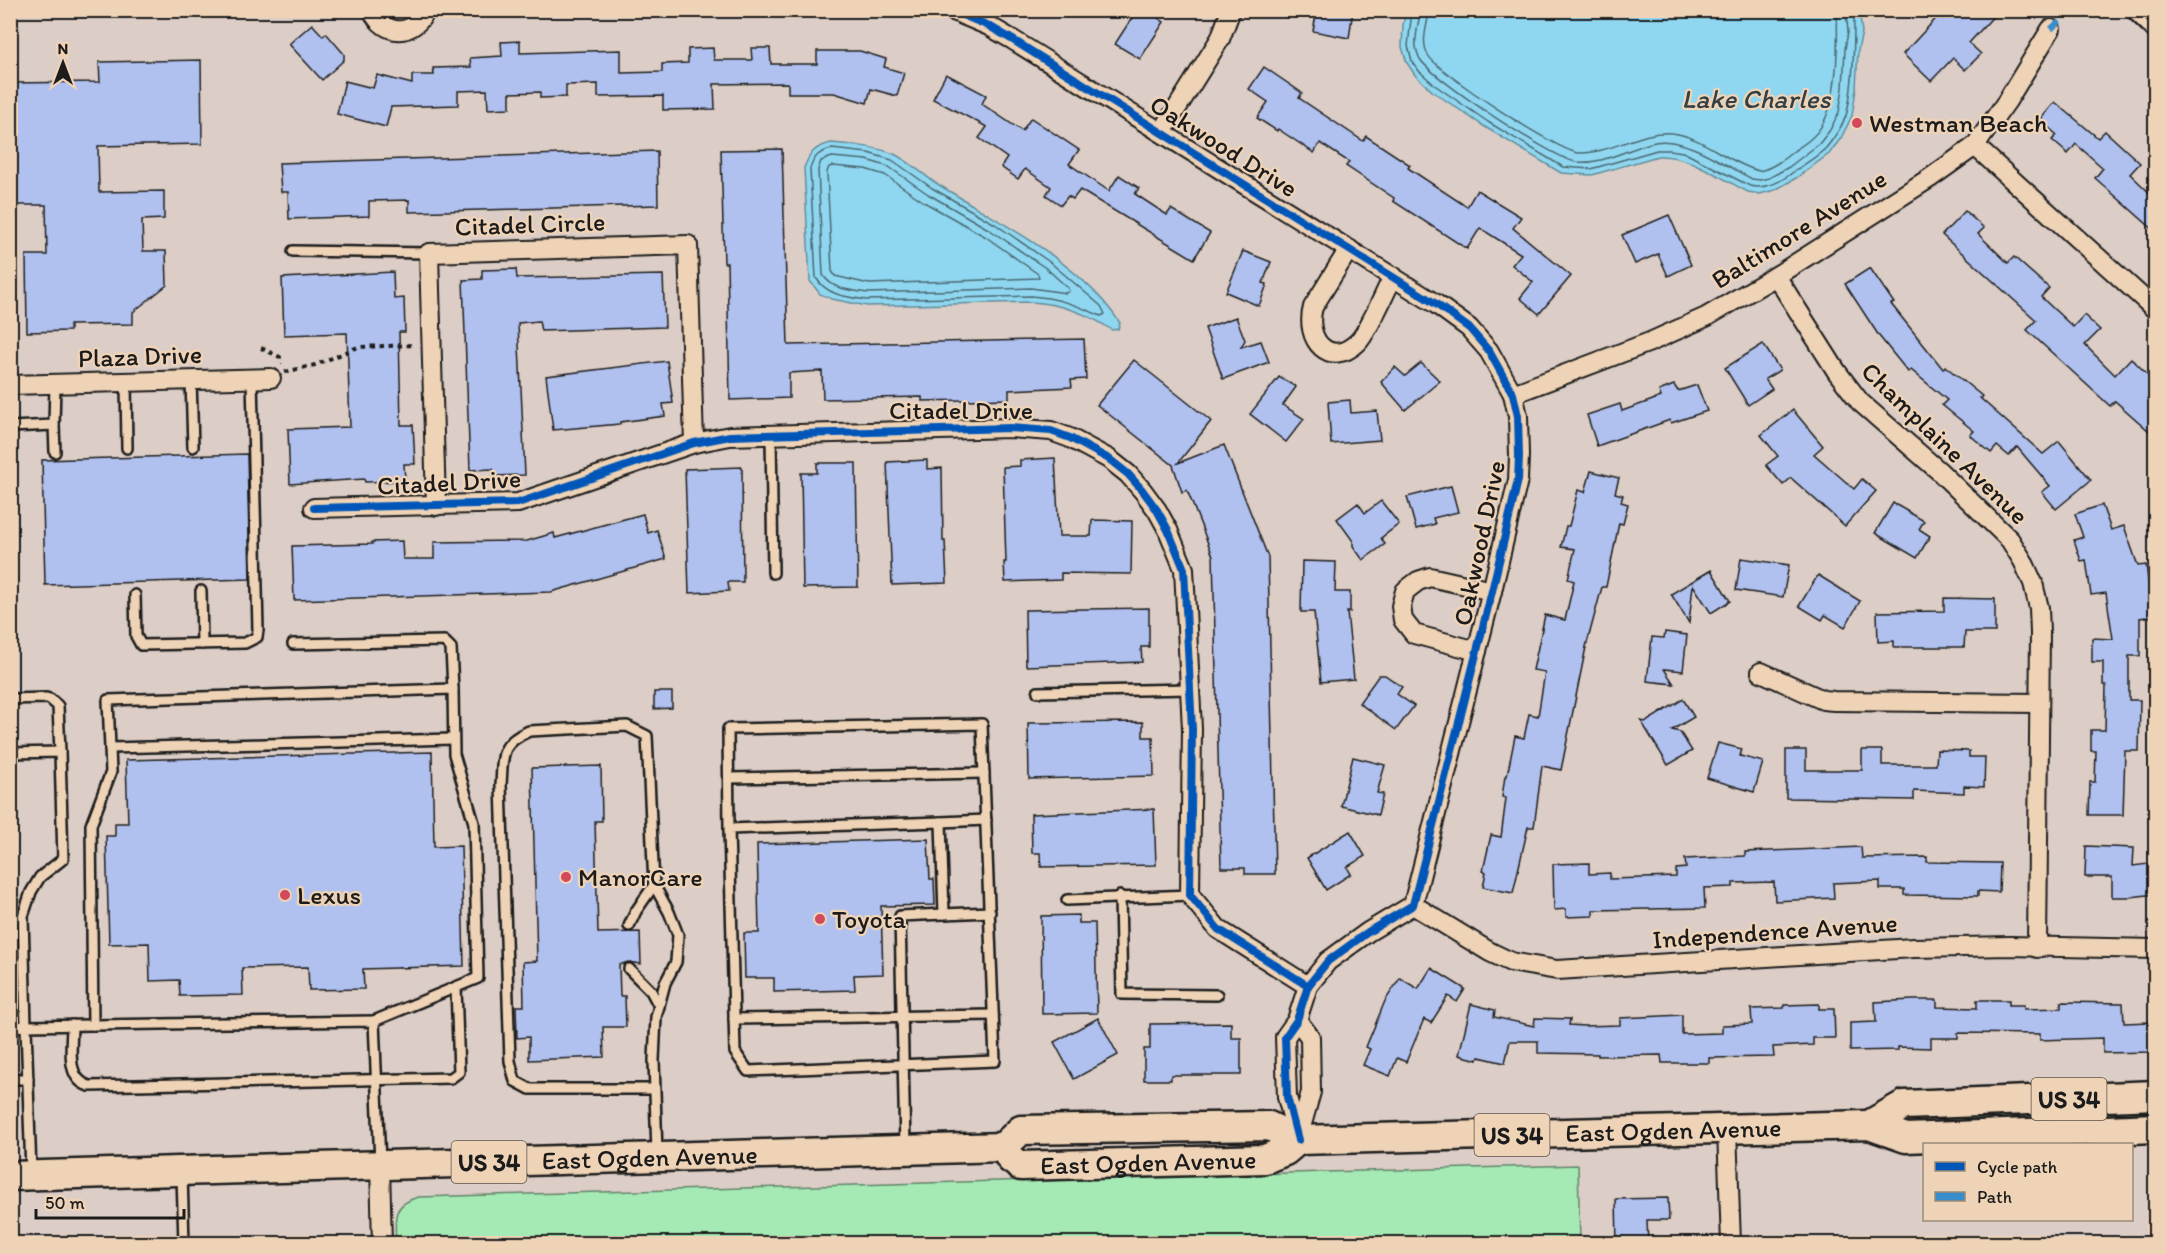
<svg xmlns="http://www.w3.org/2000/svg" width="2166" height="1254" font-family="Itim,sans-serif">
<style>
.green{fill:#a5eab5;stroke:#608368;stroke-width:1.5}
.water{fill:#8fd7f0;stroke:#618c9b;stroke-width:1.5}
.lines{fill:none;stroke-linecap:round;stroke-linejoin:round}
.shore{stroke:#4a6771;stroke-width:1.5}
.building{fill:#b0c1f0;stroke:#1c1c1c;stroke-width:1.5}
.service-casing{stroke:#1c1c1c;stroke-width:14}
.minor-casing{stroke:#1c1c1c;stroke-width:22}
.primary-casing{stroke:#1c1c1c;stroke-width:33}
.path{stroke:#1c1c1c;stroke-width:4;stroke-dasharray:4.5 4.5;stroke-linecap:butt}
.service{stroke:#efd3b6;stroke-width:9}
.minor{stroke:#efd3b6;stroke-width:18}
.primary{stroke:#efd3b6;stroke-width:28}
.quiet{stroke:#388dca;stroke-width:6;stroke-dasharray:12 6;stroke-linecap:butt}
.cycleway-casing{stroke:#efd3b6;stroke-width:11}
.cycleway{stroke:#0057b8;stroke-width:8}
.poi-dot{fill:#d1495b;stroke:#efd3b6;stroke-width:2}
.labels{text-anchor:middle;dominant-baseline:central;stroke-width:4.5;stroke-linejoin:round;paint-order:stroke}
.shield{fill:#efd3b6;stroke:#5b534a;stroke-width:1.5}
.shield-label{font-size:24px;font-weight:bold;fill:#1c1c1c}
.poi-label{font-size:26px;fill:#1c1c1c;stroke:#efd3b6;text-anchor:start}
.street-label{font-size:26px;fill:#1c1c1c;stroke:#efd3b6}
.water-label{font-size:27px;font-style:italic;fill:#334146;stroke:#efd3b6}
</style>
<rect width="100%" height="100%" fill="#dccec7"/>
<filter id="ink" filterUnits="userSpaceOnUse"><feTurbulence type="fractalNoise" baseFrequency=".0167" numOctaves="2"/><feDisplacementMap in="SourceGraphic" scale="12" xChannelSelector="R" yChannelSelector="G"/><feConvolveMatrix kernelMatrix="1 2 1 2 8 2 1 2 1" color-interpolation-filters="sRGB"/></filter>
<g filter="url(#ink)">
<g class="green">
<polygon points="2155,1106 2155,1117 1898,1128 1984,1113"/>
<path d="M 1578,1165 L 1580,1243 L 396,1243 C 395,1219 391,1204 419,1197 Z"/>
</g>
<g class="water">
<path d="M 1407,10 L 1859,11 L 1862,32 L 1858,50 L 1856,89 L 1852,116 L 1841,138 L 1829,154 L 1796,178 L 1775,190 L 1760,194 L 1748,192 C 1720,178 1690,155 1658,156 L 1592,175 L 1561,173 L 1485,127 L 1432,91 L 1415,75 L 1407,63 L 1402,47 L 1403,24 Z"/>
<path d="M 831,143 C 852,145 874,146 894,154 C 909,161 922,174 936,183 C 998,222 1079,260 1120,323 L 1118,329 L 1112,330 C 1087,313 1061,304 1031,302 L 867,306 L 832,299 L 820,294 L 810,281 L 804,168 C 810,152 815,147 831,143 Z"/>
</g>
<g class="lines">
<g class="shore">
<path d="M 1412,10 L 1408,46 L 1412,61 L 1419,71 L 1436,86 L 1488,122 L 1563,167 L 1591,169 L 1657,150 L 1669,150 L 1683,152 L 1750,186 C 1767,190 1782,181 1796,170 C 1806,163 1817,157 1826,148 C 1834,138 1844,125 1847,112 C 1854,83 1854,40 1854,10"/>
<path d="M 1420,10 C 1419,28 1411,43 1420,59 C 1432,79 1554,159 1576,162 C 1603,165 1629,148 1655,142 C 1685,136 1726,166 1752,179 L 1760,180 L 1769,178 L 1789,167 L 1819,144 L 1830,130 L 1839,112 L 1843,88 L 1845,49 L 1848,32 L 1846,10"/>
<path d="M 1429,10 C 1428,26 1420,40 1428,55 C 1438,73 1559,152 1579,153 C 1611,154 1640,130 1672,133 C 1704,137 1728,163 1759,171 C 1773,168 1784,159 1795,150 C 1806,143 1816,136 1822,125 C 1838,100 1838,40 1837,10"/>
<path d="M 832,149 L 868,153 L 892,160 L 932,188 L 995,224 L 1051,263 L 1101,306 L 1105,314 L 1101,316 C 1076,305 1059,298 1031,296 L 867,300 C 847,297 828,296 816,278 L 810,169 C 814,156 819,152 832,149 Z"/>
<path d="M 832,157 L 867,160 L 889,167 L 928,194 L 990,230 L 1047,269 L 1068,288 L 1069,291 L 1066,293 L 1031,288 L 868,293 C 851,290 832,290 823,275 L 818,170 L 821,161 Z"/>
<polygon points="833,166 865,169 885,175 924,202 986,237 1038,274 1039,278 869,284 835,276 832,271 827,172 829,167"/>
</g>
</g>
<g class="building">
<polygon points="1137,10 1146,10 1164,22 1140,59 1115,44"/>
<polygon points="1317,10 1353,10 1349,38 1313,31"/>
<polygon points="1944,10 1999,10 1969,43 1981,54 1965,70 1953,58 1931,81 1903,54"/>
<polygon points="312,24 323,36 326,33 344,54 344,60 322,80 289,44"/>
<polygon points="520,41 520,53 621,50 621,73 662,72 662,64 688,63 688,49 713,48 714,60 752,60 751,48 770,48 771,64 817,64 817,51 860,51 886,59 884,67 904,73 897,96 871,89 867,103 834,93 788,93 788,83 714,84 715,109 663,110 663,96 598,97 598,84 566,85 566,97 540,98 540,92 510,93 510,108 488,109 487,90 458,91 458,105 391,107 386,127 337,114 345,81 373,88 377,75 412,84 412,75 434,75 433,68 471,67 470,58 502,56 501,42"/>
<polygon points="201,60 202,144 98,146 99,192 164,191 164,219 142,220 143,251 166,251 167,285 133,312 133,324 70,325 70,331 27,332 26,255 47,255 46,205 10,205 10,83 100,82 99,62"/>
<polygon points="1264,67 1302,93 1299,98 1363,141 1366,136 1410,165 1408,168 1467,207 1477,190 1521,217 1513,228 1571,276 1539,314 1520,298 1533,282 1512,265 1521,254 1480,228 1467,249 1393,201 1394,198 1346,166 1349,162 1320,143 1314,153 1278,129 1277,131 1257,118 1268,102 1249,89"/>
<polygon points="946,74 986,95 982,104 1022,131 1031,118 1079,150 1069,164 1109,191 1119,175 1139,188 1135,194 1167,215 1171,209 1210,233 1194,259 1080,190 1073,199 1068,196 1061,205 1046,195 1051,187 1025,169 1018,179 1001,167 1007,158 979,138 987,127 933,99"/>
<polygon points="2055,102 2098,138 2105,131 2140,163 2130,174 2156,199 2156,232 2095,178 2103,168 2076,144 2068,154 2052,140 2057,135 2040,120"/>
<polygon points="782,149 788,345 1084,339 1086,379 1071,380 1072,387 1009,390 1009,399 922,401 922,397 823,399 822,371 789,373 789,398 730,400 727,263 724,263 721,150"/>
<polygon points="657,151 658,205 409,212 409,200 369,201 369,216 289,219 288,192 281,192 279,163"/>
<polygon points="1965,211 1984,228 1978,234 2008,263 2014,257 2049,288 2041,297 2073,327 2084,315 2100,330 2085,345 2115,375 2131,358 2156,383 2156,437 2115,401 2110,406 2027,330 2036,320 1942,235"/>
<polygon points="1669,215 1691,265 1668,276 1658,254 1635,264 1622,235"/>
<polygon points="1243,251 1271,262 1263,283 1267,284 1259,306 1226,292"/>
<polygon points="1870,268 1894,303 1891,304 1943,369 1945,366 1982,396 1980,398 2043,454 2059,441 2091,480 2056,509 2042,492 2050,486 2017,447 2009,456 1997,446 1991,453 1970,435 1974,431 1942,405 1947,400 1911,370 1908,372 1879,336 1845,284"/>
<polygon points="516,269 517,278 663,275 665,327 541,331 539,321 518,323 525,475 493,476 493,469 470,470 463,280 482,279 482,270"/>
<polygon points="393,272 394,299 404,298 405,332 399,332 401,425 413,425 415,464 404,464 405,481 365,482 364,479 290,484 288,429 350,427 347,333 284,335 282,278"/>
<polygon points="1236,317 1245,340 1241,347 1261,341 1269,362 1223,379 1205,328"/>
<polygon points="1763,344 1780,370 1765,379 1772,389 1748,405 1725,368"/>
<polygon points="1134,360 1211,421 1178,463 1224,445 1268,557 1275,874 1245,874 1245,868 1221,868 1213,556 1187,490 1182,492 1173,465 1097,405"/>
<polygon points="667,361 673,403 663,404 665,416 620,422 620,424 553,430 546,376"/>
<polygon points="1421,363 1440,381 1405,410 1381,382 1395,367 1405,376"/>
<polygon points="1279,377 1296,387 1283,405 1304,419 1286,442 1250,414"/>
<polygon points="1674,385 1678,391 1697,385 1707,411 1671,423 1670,420 1597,446 1587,415 1620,404 1622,411 1661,397 1659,391"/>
<polygon points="1350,400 1351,413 1377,411 1380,440 1331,444 1328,402"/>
<polygon points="1793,410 1823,446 1814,454 1854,489 1862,479 1876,491 1845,526 1791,478 1783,485 1766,465 1778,456 1761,435"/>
<polygon points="247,454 250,579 45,585 42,460"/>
<polygon points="1055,458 1059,536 1091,536 1092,520 1132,521 1131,574 1061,573 1061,580 1005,582 1004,562 1006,562 1003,467 1020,466 1020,460"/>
<polygon points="927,460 927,469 942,468 943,541 945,541 947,583 892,585 887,462"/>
<polygon points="817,463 856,463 858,587 803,588 801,473 817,473"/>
<polygon points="742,467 743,582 728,582 729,591 689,593 685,469"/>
<polygon points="1591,471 1619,478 1615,493 1623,495 1621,502 1628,504 1623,524 1619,523 1606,587 1602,587 1586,647 1561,770 1542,766 1534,827 1528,827 1513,893 1483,887 1486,872 1483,871 1491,835 1501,837 1506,798 1502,797 1505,776 1507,776 1515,736 1524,738 1529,714 1538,716 1545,672 1533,670 1545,615 1565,620 1574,581 1568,579 1575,549 1561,547 1566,526 1569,526 1578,490 1585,492"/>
<polygon points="1451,486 1458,512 1433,518 1435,524 1416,529 1407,497"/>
<polygon points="1381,501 1399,524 1381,538 1385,544 1363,560 1353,546 1353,541 1337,519 1358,503 1365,513"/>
<polygon points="1893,503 1924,521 1919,529 1930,536 1917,558 1875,533"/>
<polygon points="2102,505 2111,530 2124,526 2138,566 2146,565 2153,616 2140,618 2140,656 2129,656 2129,700 2140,700 2139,751 2125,751 2123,815 2089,815 2090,782 2095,782 2096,751 2091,751 2091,730 2105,730 2106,685 2103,685 2103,662 2092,662 2092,638 2113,639 2106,593 2091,595 2086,560 2081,561 2074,540 2083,537 2075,514"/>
<polygon points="643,514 648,533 657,530 666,559 551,592 294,600 292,546 372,544 372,542 402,541 403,559 434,559 434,542 527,541 554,533 555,538"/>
<polygon points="1741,558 1789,565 1783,597 1736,590"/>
<polygon points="1302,561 1336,562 1335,592 1350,592 1350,612 1347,612 1354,679 1321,682 1314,612 1301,612"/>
<polygon points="1711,570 1730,601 1711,613 1693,585 1689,623 1671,594"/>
<polygon points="1818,575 1860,601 1845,627 1825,615 1822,620 1799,606"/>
<polygon points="1944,598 1995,599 1995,632 1965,632 1964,647 1894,647 1894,641 1878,642 1877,612 1944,611"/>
<polygon points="1149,608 1149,647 1141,647 1142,662 1026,666 1025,610"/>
<polygon points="1665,632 1687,635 1683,671 1664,669 1674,684 1647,681 1652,637 1664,638"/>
<polygon points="1379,675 1385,675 1402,687 1397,694 1414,706 1396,730 1359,703"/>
<polygon points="654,692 672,692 672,708 654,709"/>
<polygon points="1683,699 1694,717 1672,730 1680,732 1692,751 1668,765 1641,721 1646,722"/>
<polygon points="1143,722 1143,737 1153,737 1154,776 1029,779 1028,723"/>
<polygon points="1718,743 1742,749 1740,756 1763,762 1754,792 1707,778"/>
<polygon points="1786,750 1806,750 1806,770 1862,770 1862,750 1882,750 1882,765 1936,765 1937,750 1969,751 1969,757 1985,757 1984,787 1964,786 1964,793 1914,791 1914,800 1786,798"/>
<polygon points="432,752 434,847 461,846 464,966 363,969 364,989 309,990 308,967 242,968 243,995 180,996 179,980 150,981 149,943 109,944 106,836 115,836 115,823 128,823 126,760"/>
<polygon points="1353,757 1385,765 1377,793 1383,794 1378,815 1341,806"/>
<polygon points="601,766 602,821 595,821 598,933 640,932 641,964 628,962 619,965 620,996 625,996 626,1027 603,1027 604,1057 529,1060 529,1037 517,1038 516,1006 524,1006 523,962 537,961 532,768"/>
<polygon points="1154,809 1156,865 1041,867 1040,853 1032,853 1031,814"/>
<polygon points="1350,831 1365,856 1347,867 1351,874 1326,890 1307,858"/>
<polygon points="928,839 930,879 934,879 935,905 881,906 883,974 854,975 855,990 774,992 774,978 745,978 744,933 759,933 757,844"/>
<polygon points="2086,846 2134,848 2133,866 2156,863 2156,894 2130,897 2112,897 2112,877 2085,877"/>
<polygon points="1861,847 1862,858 1927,857 1927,862 2000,863 1999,892 1978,891 1978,896 1904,895 1904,889 1880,889 1880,881 1833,883 1834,898 1775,901 1774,882 1733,883 1733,887 1704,888 1705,908 1593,910 1593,916 1566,917 1566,909 1554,910 1553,864 1589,863 1589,874 1610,873 1610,879 1676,877 1676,869 1686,868 1685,859 1745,856 1745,852"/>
<polygon points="1079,915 1079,923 1095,923 1097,1013 1042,1014 1041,916"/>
<polygon points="1431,968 1465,989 1457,1002 1448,996 1431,1023 1424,1019 1406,1062 1397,1058 1390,1076 1363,1065 1370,1049 1366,1047 1385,1001 1400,978 1418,989"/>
<polygon points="1913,1000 1937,1000 1937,1007 1977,1008 1977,1000 2009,1000 2009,1005 2024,1005 2024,1009 2061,1008 2061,1002 2123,1003 2124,1023 2151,1022 2152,1052 2103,1053 2103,1038 2040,1040 2040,1034 1958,1033 1958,1038 1931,1038 1931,1048 1898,1047 1898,1050 1850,1051 1850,1023 1876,1022 1875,1002"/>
<polygon points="1471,1004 1495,1010 1494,1017 1534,1026 1535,1018 1570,1019 1569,1025 1584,1026 1620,1025 1620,1018 1682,1015 1682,1034 1722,1033 1722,1025 1752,1024 1751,1009 1784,1008 1784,1005 1819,1004 1819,1009 1834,1009 1835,1038 1813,1038 1813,1045 1773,1047 1774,1057 1709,1058 1709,1063 1662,1063 1661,1055 1598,1056 1598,1054 1538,1053 1538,1041 1510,1041 1505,1063 1479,1057 1478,1060 1459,1055"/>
<polygon points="1098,1018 1118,1055 1074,1079 1054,1042"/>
<polygon points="1231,1023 1231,1038 1241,1038 1241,1075 1171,1075 1171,1080 1144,1080 1144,1049 1150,1049 1150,1024"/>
<polygon points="1668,1198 1669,1220 1647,1220 1648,1244 1617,1244 1616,1199"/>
</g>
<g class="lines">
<g class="service-casing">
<g id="service">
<polyline points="2129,10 2156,36"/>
<polyline points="293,251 429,253"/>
<polyline points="191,380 193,447"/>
<polyline points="126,382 127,448"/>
<polyline points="54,425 55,452"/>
<polyline points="10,427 54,425 55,384"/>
<polyline points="771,435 773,573"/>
<polyline points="201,591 202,644"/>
<polyline points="135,595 136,636 141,645 245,643 257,637 258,630 252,379"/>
<polyline points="293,644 444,641 451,648 453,689"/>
<polyline points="1038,692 1190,689"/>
<polyline points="10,699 46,698 50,699 58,706 60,752"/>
<polyline points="110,748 453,739"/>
<polyline points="10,753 60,752 63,859 40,877 31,892 23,916 26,1026 10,1027"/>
<polyline points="729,778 984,773"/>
<polyline points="941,822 986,820"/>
<polyline points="729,829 735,1052 748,1071 995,1061 982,724 728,729 729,829 941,822 944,914 900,916 905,1147"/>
<polyline points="1120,896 1122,994 1217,995"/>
<polyline points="1067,900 1190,895"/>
<polyline points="944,914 990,912"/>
<polyline points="629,926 636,911 654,885"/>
<polyline points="629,969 651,991 659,1006"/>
<polyline points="734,1019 993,1015"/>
<path d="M 72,1025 C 72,1046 65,1079 89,1086 L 451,1078 L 459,1072 L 456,987"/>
<polyline points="93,1025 91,825 111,772 108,700 453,689 454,754 474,823 478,978 374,1021"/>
<polyline points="10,1079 28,1079"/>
<path d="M 654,1089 L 530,1089 L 515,1081 L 510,1061 L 501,785 C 503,756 499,744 529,731 L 627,726 L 647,736 L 654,885 L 669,912 L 678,935 L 676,962 L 665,983 L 656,1017 L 654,1060 L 657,1154"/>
<polyline points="31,1173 26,1026 374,1021 380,1163"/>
<polyline points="182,1174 184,1244"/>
</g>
</g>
<g class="minor-casing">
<g id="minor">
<path d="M 372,10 C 385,37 413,37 426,10"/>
<polyline points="951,10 989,26 1013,40 1436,304 1469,328 1489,351 1513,394 1518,416 1519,456 1518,480 1492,591 1413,905 1368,932 1328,961 1308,986 1297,1020 1285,1037 1287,1097 1298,1140"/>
<polyline points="1162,132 1220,39 1231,10"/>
<polyline points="1975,146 2156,310"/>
<path d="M 1349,249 L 1313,307 C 1304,340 1330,369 1358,342 C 1368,332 1386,291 1393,276"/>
<polyline points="1776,276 1837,372 1860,402 1939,471 2010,540 2023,561 2033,583 2039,608 2040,633 2037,948"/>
<polyline points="10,385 271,378"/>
<polyline points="1513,394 1650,342 1706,317 1776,276 1930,178 1975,146 2007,101 2051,29"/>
<polyline points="436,506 429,253 688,245 694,443"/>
<polyline points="314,508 518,503 694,443 730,436 1010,428 1051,431 1070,438 1109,459 1128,474 1143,491 1157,510 1168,530 1184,569 1192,729 1190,895 1218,929 1308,986"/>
<polyline points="1477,651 1414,634 1403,620 1401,606 1405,591 1418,581 1430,577 1492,591"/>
<polyline points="1761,672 1823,700 1834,701 2039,703"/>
<polyline points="1413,905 1490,952 1511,962 1557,970 1914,948 2010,946 2156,949"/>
<polyline points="1297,1020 1310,1037 1311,1092 1298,1138"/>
<polyline points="1727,1129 1731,1244"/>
<polyline points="380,1166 382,1244"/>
</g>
</g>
<g class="primary-casing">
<g id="primary">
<polyline points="1869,1125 1904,1105 2156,1095"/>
<path id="s1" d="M 1003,1147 L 1011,1159 L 1021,1166 L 1265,1159 L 1285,1151 L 1298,1140"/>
<path id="s2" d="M 10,1176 L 1003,1147 L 1021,1130 L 1269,1126 L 1298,1140 L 1869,1125 L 1906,1138 L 2156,1128"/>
</g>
</g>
<g class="path">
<polyline points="261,348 280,357 280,364"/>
<polyline points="285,372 315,365 358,347 415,345"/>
</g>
<use href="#service" class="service"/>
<use href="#minor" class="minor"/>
<use href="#primary" class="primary"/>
<g class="quiet">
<polyline points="2051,29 2072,10"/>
<polyline points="1318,1238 1348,1244"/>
</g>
<g class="cycleway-casing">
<g id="cycleway">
<polyline points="951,10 989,26 1013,40 1436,304 1469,328 1489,351 1513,394 1518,416 1519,456 1518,480 1492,591 1413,905 1368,932 1328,961 1308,986 1297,1020 1285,1037 1287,1097 1298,1140"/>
<polyline points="314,508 518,503 694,443 730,436 1010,428 1051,431 1070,438 1109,459 1128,474 1143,491 1157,510 1168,530 1184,569 1192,729 1190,895 1218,929 1308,986"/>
</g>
</g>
<use href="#cycleway" class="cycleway"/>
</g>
</g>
<g class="poi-dot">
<circle cx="1857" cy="123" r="6"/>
<circle cx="566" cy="877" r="6"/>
<circle cx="285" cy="895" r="6"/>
<circle cx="820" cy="919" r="6"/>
</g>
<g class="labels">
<g class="shield">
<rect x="2031.5" y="1078" width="75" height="42" rx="4.5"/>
<rect x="1474.5" y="1114" width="75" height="42" rx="4.5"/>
<rect x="451.5" y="1141" width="75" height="42" rx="4.5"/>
</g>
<g class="shield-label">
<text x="2069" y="1099">US 34</text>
<text x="1512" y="1135">US 34</text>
<text x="489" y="1162">US 34</text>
</g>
<g class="poi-label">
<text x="1869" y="123">Westman Beach</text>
<text x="578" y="877">ManorCare</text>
<text x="297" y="895">Lexus</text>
<text x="832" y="919">Toyota</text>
</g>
<g class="street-label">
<text transform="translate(1224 146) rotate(32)">Oakwood Drive</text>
<text transform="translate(530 224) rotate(-2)">Citadel Circle</text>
<text transform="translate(1799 229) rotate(-32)">Baltimore Avenue</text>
<text transform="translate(140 356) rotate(-2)">Plaza Drive</text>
<text x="961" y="410">Citadel Drive</text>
<text transform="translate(1945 443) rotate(44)">Champlaine Avenue</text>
<text transform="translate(449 482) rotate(-3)">Citadel Drive</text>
<text transform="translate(1479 543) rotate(-78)">Oakwood Drive</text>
<text transform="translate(1775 931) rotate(-4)">Independence Avenue</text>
<text stroke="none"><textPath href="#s2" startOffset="1674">East Ogden Avenue</textPath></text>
<text stroke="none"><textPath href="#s2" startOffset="640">East Ogden Avenue</textPath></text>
<text stroke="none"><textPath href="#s1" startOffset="154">East Ogden Avenue</textPath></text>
</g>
<g class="water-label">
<text x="1756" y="98">Lake Charles</text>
</g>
</g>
<rect width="2166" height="1254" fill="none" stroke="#efd3b6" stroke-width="36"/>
<rect x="18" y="18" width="2130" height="1218" fill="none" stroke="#1c1c1c" stroke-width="2" filter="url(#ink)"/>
<rect x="1923" y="1143" width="210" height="78" fill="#efd3b6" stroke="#9b8a78" stroke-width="1.5"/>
<rect x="1935" y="1162" width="30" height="9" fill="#0057b8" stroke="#9b8a78" stroke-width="1.5"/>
<text x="1977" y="1173" font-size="18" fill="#1c1c1c">Cycle path</text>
<rect x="1935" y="1192" width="30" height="9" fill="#388dca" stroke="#9b8a78" stroke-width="1.5"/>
<text x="1977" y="1203" font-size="18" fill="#1c1c1c">Path</text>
<g transform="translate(63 63)" stroke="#efd3b6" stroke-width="4.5" paint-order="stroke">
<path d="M0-4.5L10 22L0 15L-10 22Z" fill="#1c1c1c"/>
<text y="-9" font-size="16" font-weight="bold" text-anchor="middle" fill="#1c1c1c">N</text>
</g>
<path d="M36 1209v9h148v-9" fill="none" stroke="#1c1c1c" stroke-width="3"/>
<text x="45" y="1209" font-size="18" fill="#1c1c1c" stroke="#efd3b6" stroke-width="4.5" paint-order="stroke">50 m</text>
</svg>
